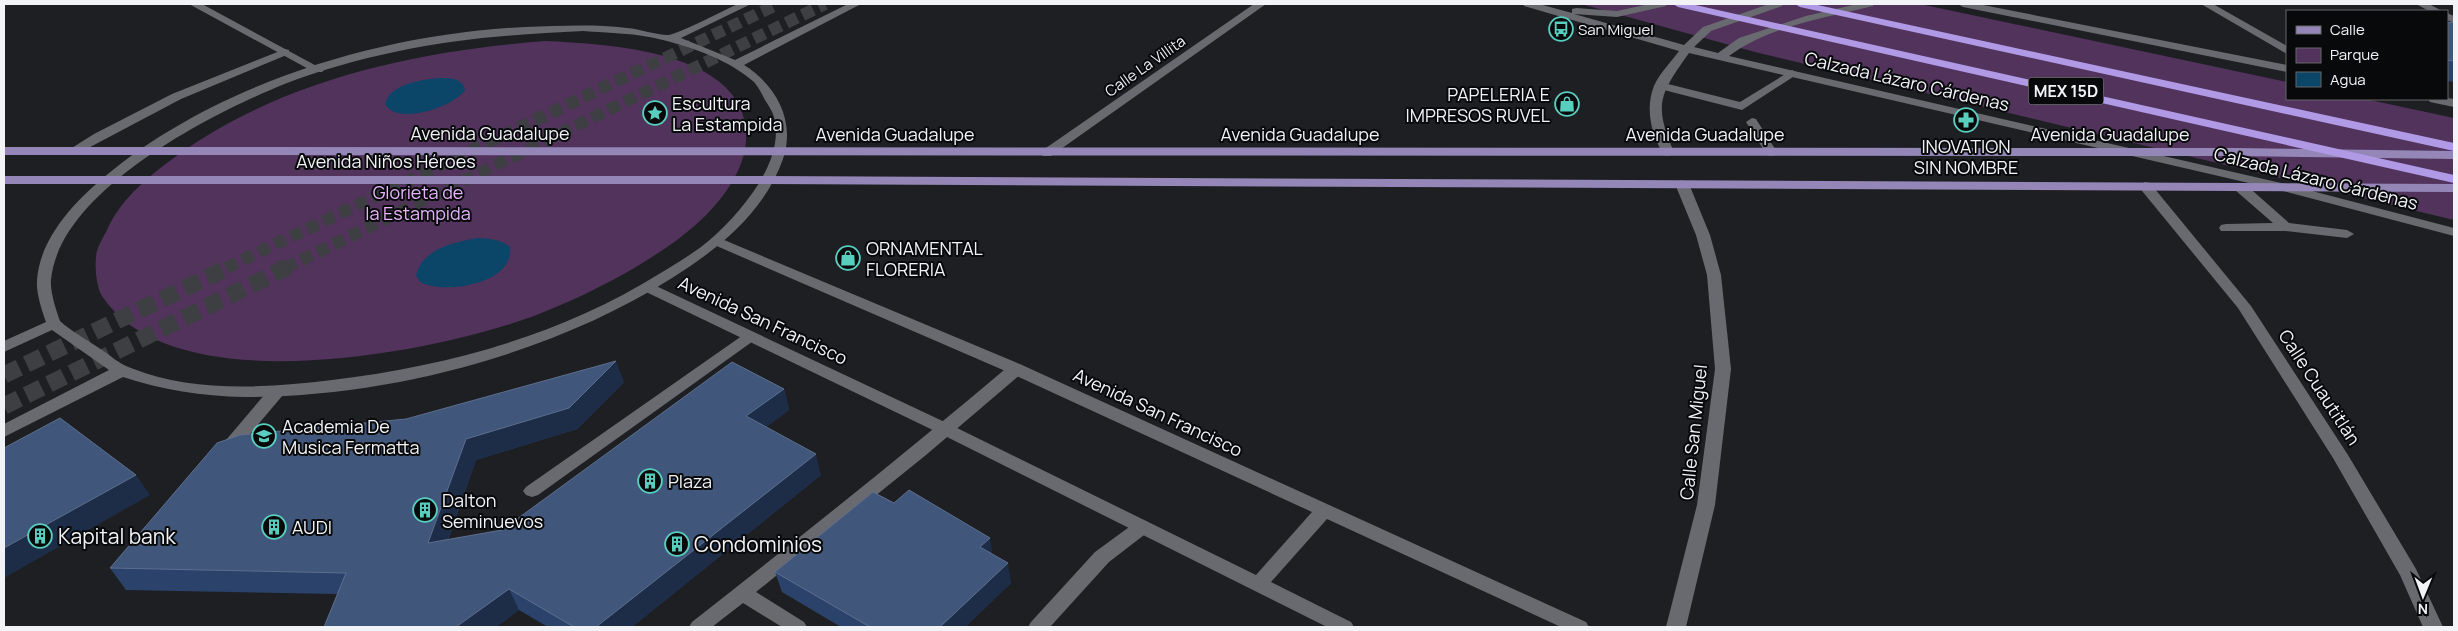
<svg xmlns="http://www.w3.org/2000/svg" width="2458" height="631" font-family="Manrope,sans-serif">
<style>
.green{fill:#51335c}
.water{fill:#0b4668}
.lines{fill:none;stroke-linecap:round;stroke-linejoin:round}
.primary-tunnel-far1{stroke:#3e3f43;stroke-width:12;stroke-dasharray:12 6;stroke-linecap:butt}
.primary-tunnel{stroke:#3e3f43;stroke-width:17;stroke-dasharray:17 8;stroke-linecap:butt}
.service{fill:#696a70;fill-rule:evenodd}
.minor{fill:#696a70;fill-rule:evenodd}
.tertiary{fill:#696a70;fill-rule:evenodd}
.secondary{fill:#696a70;fill-rule:evenodd}
.primary{fill:#9487b7;fill-rule:evenodd}
.motorway{fill:#b09ae6;fill-rule:evenodd}
.wall{fill:#2b436a}
.shaded-wall{fill:#1d2d48}
.building{fill:#40567a;stroke:#5c6f8d}
.labels{text-anchor:middle;dominant-baseline:central;stroke-width:4;stroke-linejoin:round;paint-order:stroke}
.far-poi-label{font-size:15px;fill:#f2f3f6;stroke:#08090b;text-anchor:start}
.far-street-label{font-size:15px;fill:#f2f3f6;stroke:#08090b}
.shield{fill:#08090b;stroke:#acadb0;stroke-width:1}
.shield-label{font-size:16px;font-weight:bold;fill:#f2f3f6}
.street-label{font-size:18px;fill:#f2f3f6;stroke:#08090b}
.poi-label{font-size:18px;fill:#f2f3f6;stroke:#08090b;text-anchor:start}
.park-label{font-size:18px;fill:#e7b5fc;stroke:#08090b}
.near-poi-label{font-size:21px;fill:#f2f3f6;stroke:#08090b;text-anchor:start}
</style>
<rect width="100%" height="100%" fill="#1e1f23"/>
<g class="green">
<polygon points="1581,4 1920,4 2287,82 2287,99 2365,99 2454,118 2454,220 1755,52"/>
<path d="M 545,41 C 607,44 752,50 746,141 C 743,181 708,217 677,240 C 634,271 587,295 539,314 C 437,353 173,405 102,296 C 96,287 94,262 97,251 C 99,244 104,236 107,230 C 122,196 153,173 182,152 C 288,78 418,51 545,41 Z"/>
</g>
<g class="water">
<path d="M 438,78 C 448,78 462,77 465,90 C 454,107 397,126 385,104 C 390,84 421,80 438,78 Z"/>
<path d="M 478,238 C 491,239 500,239 510,247 C 515,284 444,295 420,282 L 416,275 C 423,248 455,242 478,238 Z"/>
</g>
<g class="lines">
<g class="primary-tunnel-far1">
<polyline points="226,268 778,4"/>
<polyline points="285,268 825,4"/>
</g>
<g class="primary-tunnel">
<polyline points="4,375 229,267"/>
<polyline points="4,406 288,267"/>
</g>
<g class="service">
<polygon points="285,49 289,50 289,54 181,99 77,154 69,154 67,151 94,134 172,94"/>
<polygon points="1792,70 1798,73 1796,75 1742,110 1656,88 1654,86 1660,82 1740,102"/>
<polygon points="1752,118 1756,119 1777,152 1775,155 1771,156 1767,155 1746,122"/>
<polygon points="2240,183 2245,184 2289,223 2347,230 2354,234 2347,238 2285,231 2221,231 2219,228 2221,225 2226,224 2273,223 2235,190 2233,187"/>
<polygon points="751,331 759,336 756,339 538,495 532,497 526,495 523,491 526,487 746,333"/>
<path d="M 1016,364 L 1022,365 L 1024,369 L 1022,373 L 926,455 L 756,592 L 804,622 L 807,627 L 782,627 L 743,603 L 712,627 L 689,627 L 692,622 C 799,538 906,453 1010,365 Z"/>
<polygon points="277,386 283,387 285,391 283,395 233,454 221,454 219,450 221,446 271,387"/>
<polygon points="1142,520 1148,522 1151,527 1148,532 1109,562 1050,627 1028,627 1031,622 1095,552 1136,522"/>
</g>
<g class="minor">
<polygon points="189,4 202,4 324,70 322,72 314,72"/>
<polygon points="1254,4 1266,4 1051,156 1043,156 1041,153 1043,150"/>
<polygon points="2201,4 2213,4 2287,46 2287,54"/>
<polygon points="2416,4 2429,4 2442,11 2429,11"/>
<polygon points="2447,13 2454,16 2454,23 2447,20"/>
<polygon points="1682,180 1689,184 1710,235 1721,275 1731,369 1715,505 1686,627 1666,627 1697,505 1715,369 1707,275 1696,235 1675,184"/>
<polygon points="2145,182 2150,183 2251,306 2348,455 2416,569 2443,627 2423,627 2400,575 2333,458 2238,308 2138,186"/>
<polygon points="717,237 1022,365 1586,622 1589,627 1561,627 1327,519 1271,582 1351,622 1354,627 1327,627 939,433 644,291 642,288 644,285 654,285 951,425 1256,575 1312,512 1010,373 712,244 710,241 712,238"/>
</g>
<g class="tertiary">
<path d="M 1523,4 L 1539,4 L 1572,13 L 1572,9 L 1576,8 L 1617,11 L 1649,4 L 1667,4 L 1666,6 L 1617,17 L 1574,14 L 1684,45 L 1703,27 L 1769,4 L 1783,4 L 1782,6 L 1711,31 L 1694,47 L 1718,53 L 1739,38 L 1806,16 L 1857,4 L 1874,4 L 1873,6 C 1825,18 1769,26 1729,56 L 2281,183 L 2454,228 L 2454,236 L 2279,190 L 1689,53 C 1660,94 1653,104 1674,152 L 1668,156 L 1664,155 C 1651,135 1645,108 1654,86 C 1659,74 1671,62 1679,51 L 1524,6 Z"/>
<polygon points="1958,4 1978,4 2287,65 2287,72 1963,7"/>
<polygon points="2447,98 2454,99 2454,107 2430,102 2428,99"/>
</g>
<path class="secondary" d="M 738,4 L 751,4 L 681,38 L 735,60 L 848,4 L 861,4 L 744,65 C 776,85 796,121 783,159 C 764,213 718,249 672,278 C 550,355 388,397 244,397 C 202,396 162,390 123,377 L 4,437 L 4,424 L 109,370 L 52,330 L 4,352 L 4,341 L 46,322 C 42,311 36,293 37,281 C 39,243 68,209 95,185 C 207,86 377,34 525,27 C 559,26 593,24 627,28 C 640,29 656,35 668,35 C 677,35 726,9 738,4 ZM 583,31 C 609,33 637,33 663,40 C 694,48 729,60 754,82 C 759,88 762,94 765,100 C 768,105 771,109 773,114 C 788,158 742,211 712,238 C 696,252 677,263 659,274 C 559,336 447,366 332,380 C 266,388 193,393 131,368 C 119,364 110,355 99,348 C 86,339 72,332 60,321 C 56,310 50,292 51,280 C 59,191 209,115 282,85 C 320,70 360,59 399,51 C 459,38 521,34 583,31 Z"/>
<g class="primary">
<polygon points="4,147 2236,148 2454,151 2454,159 2236,156 4,155"/>
<polygon points="4,176 768,176 2454,184 2454,192 768,184 4,184"/>
</g>
<g class="motorway">
<polygon points="1673,4 1691,4 2454,175 2454,183 1678,7"/>
<polygon points="1795,4 1813,4 2454,143 2454,151 1800,7"/>
</g>
</g>
<g class="wall">
<polygon points="2447,22 2454,22 2454,82 2447,81"/>
<polygon points="624,382 577,429 476,460 448,540 502,530 784,389 789,410 766,427 821,475 632,627 548,627 519,610 496,627 324,627 338,594 126,590 110,568"/>
<polygon points="992,554 1011,583 965,627 841,627 782,592 775,572"/>
</g>
<g class="shaded-wall">
<polygon points="616,361 624,382 577,429 476,460 439,564 428,543 466,439"/>
<polygon points="784,389 789,410 752,437 746,416"/>
<polygon points="816,454 821,475 632,627 596,627"/>
<polygon points="136,475 150,495 4,578 4,548"/>
<polygon points="990,538 993,559 980,547"/>
<polygon points="1008,563 1011,583 965,627 940,627"/>
<polygon points="509,589 519,610 496,627 456,627"/>
</g>
<g class="building">
<polygon points="2454,22 2454,61 2447,60 2447,23"/>
<polygon points="616,361 569,408 466,439 428,543 502,530 732,362 784,389 746,416 816,454 596,627 574,627 509,589 456,627 324,627 346,573 110,568 217,443 240,435 406,419"/>
<polygon points="60,418 136,475 4,548 4,448"/>
<polygon points="909,490 990,538 980,547 1008,563 940,627 870,627 775,572 873,492 894,503"/>
</g>
<defs>
<g id="bus-ring" transform="scale(1.25)"><circle r="9.5" fill="#08090b" stroke="#58cebf" stroke-width="1.5"/><path d="M-5-6H5V4H4V6H2V4H-2V6H-4V4H-5ZM-3.5-4V0h7V-4ZM-3.5 1.2v1.5H-2V1.2ZM2 1.2v1.5H3.5V1.2Z" fill="#58cebf"/></g>
<g id="shop-ring" transform="scale(1.25)"><circle r="9.5" fill="#08090b" stroke="#58cebf" stroke-width="1.5"/><path d="M-5-2.5h2.3a2.7 3.5 0 0 1 5.4 0H5L5.5 6h-11ZM-1.5-2.5h3a1.5 2.3 0 0 0-3 0Z" fill="#58cebf"/></g>
<g id="sight-ring" transform="scale(1.25)"><circle r="9.5" fill="#08090b" stroke="#58cebf" stroke-width="1.5"/><path d="M0-6L1.8-2.2L6-1.7L2.9 1.2L3.7 5.4L0 3.3L-3.7 5.4L-2.9 1.2L-6-1.7L-1.8-2.2Z" fill="#58cebf"/></g>
<g id="pharmacy-ring" transform="scale(1.25)"><circle r="9.5" fill="#08090b" stroke="#58cebf" stroke-width="1.5"/><path d="M-2-6h4v4h4v4h-4v4h-4v-4h-4v-4h4Z" fill="#58cebf"/></g>
<g id="university-ring" transform="scale(1.25)"><circle r="9.5" fill="#08090b" stroke="#58cebf" stroke-width="1.5"/><path d="M0-5L7-2L0 1L-7-2ZM-4 1L0 2.5L4 1V4Q0 6-4 4Z" fill="#58cebf"/></g>
<g id="building-ring" transform="scale(1.25)"><circle r="9.5" fill="#08090b" stroke="#58cebf" stroke-width="1.5"/><path d="M-4-6H4V6H1V3H-1V6H-4ZM-2.5-4.3h1.7v1.8h-1.7ZM.8-4.3h1.7v1.8H.8ZM-2.5-1h1.7V.8h-1.7ZM.8-1h1.7V.8H.8Z" fill="#58cebf"/></g>
</defs>
<g fill-rule="evenodd">
<use href="#bus-ring" x="1561" y="29"/>
<use href="#shop-ring" x="1567" y="104"/>
<use href="#sight-ring" x="655" y="113"/>
<use href="#pharmacy-ring" x="1966" y="120"/>
<use href="#shop-ring" x="848" y="258"/>
<use href="#university-ring" x="264" y="436"/>
<use href="#building-ring" x="650" y="481"/>
<use href="#building-ring" x="425" y="510"/>
<use href="#building-ring" x="274" y="527"/>
<use href="#building-ring" x="40" y="536"/>
<use href="#building-ring" x="677" y="544"/>
</g>
<g class="labels">
<g class="far-poi-label">
<text x="1578" y="29">San Miguel</text>
</g>
<g class="far-street-label">
<text transform="translate(1145 66) rotate(-35)">Calle La Villita</text>
</g>
<rect class="shield" x="2028.5" y="77.5" width="75" height="27" rx="4"/>
<g class="shield-label">
<text x="2066" y="91">MEX 15D</text>
</g>
<g class="street-label">
<text transform="translate(1907 81) rotate(13)">Calzada Lázaro Cárdenas</text>
<text x="490" y="133">Avenida Guadalupe</text>
<text x="895" y="134">Avenida Guadalupe</text>
<text x="1300" y="134">Avenida Guadalupe</text>
<text x="1705" y="134">Avenida Guadalupe</text>
<text x="2110" y="134">Avenida Guadalupe</text>
<text x="386" y="161">Avenida Niños Héroes</text>
<text transform="translate(2316 178) rotate(14)">Calzada Lázaro Cárdenas</text>
<text transform="translate(763 320) rotate(25)">Avenida San Francisco</text>
<text transform="translate(2320 387) rotate(57)">Calle Cuautitlán</text>
<text transform="translate(1158 412) rotate(25)">Avenida San Francisco</text>
<text transform="translate(1693 432) rotate(-84)">Calle San Miguel</text>
</g>
<g class="poi-label">
<text x="1550" y="94" text-anchor="end">PAPELERIA E<tspan x="1550" dy="21">IMPRESOS RUVEL</tspan></text>
<text x="672" y="103">Escultura<tspan x="672" dy="21">La Estampida</tspan></text>
<text x="1966" y="146" text-anchor="middle">INOVATION<tspan x="1966" dy="21">SIN NOMBRE</tspan></text>
<text x="866" y="248">ORNAMENTAL<tspan x="866" dy="21">FLORERIA</tspan></text>
<text x="282" y="426">Academia De<tspan x="282" dy="21">Musica Fermatta</tspan></text>
<text x="668" y="481">Plaza</text>
<text x="442" y="500">Dalton<tspan x="442" dy="21">Seminuevos</tspan></text>
<text x="292" y="527">AUDI</text>
</g>
<g class="park-label">
<text x="418" y="192">Glorieta de<tspan x="418" dy="21">la Estampida</tspan></text>
</g>
<g class="near-poi-label">
<text x="58" y="536">Kapital bank</text>
<text x="694" y="544">Condominios</text>
</g>
</g>
<rect width="2458" height="631" fill="none" stroke="#f2f3f6" stroke-width="10"/>
<rect x="2286" y="10" width="162" height="90" fill="#08090b" stroke="#666769"/>
<rect x="2296" y="26" width="25" height="8" fill="#9487b7" stroke="#666769"/>
<text x="2330" y="35" font-size="15" fill="#f2f3f6">Calle</text>
<rect x="2296" y="48" width="25" height="15" fill="#51335c" stroke="#666769"/>
<text x="2330" y="60" font-size="15" fill="#f2f3f6">Parque</text>
<rect x="2296" y="72" width="25" height="15" fill="#0b4668" stroke="#666769"/>
<text x="2330" y="85" font-size="15" fill="#f2f3f6">Agua</text>
<g transform="translate(2423 596) rotate(181)" stroke="#08090b" stroke-width="4" paint-order="stroke">
<path d="M0-4L9 19L0 12L-9 19Z" fill="#f2f3f6"/>
<text y="-8" font-size="14" font-weight="bold" text-anchor="middle" fill="#f2f3f6">N</text>
</g>
</svg>
